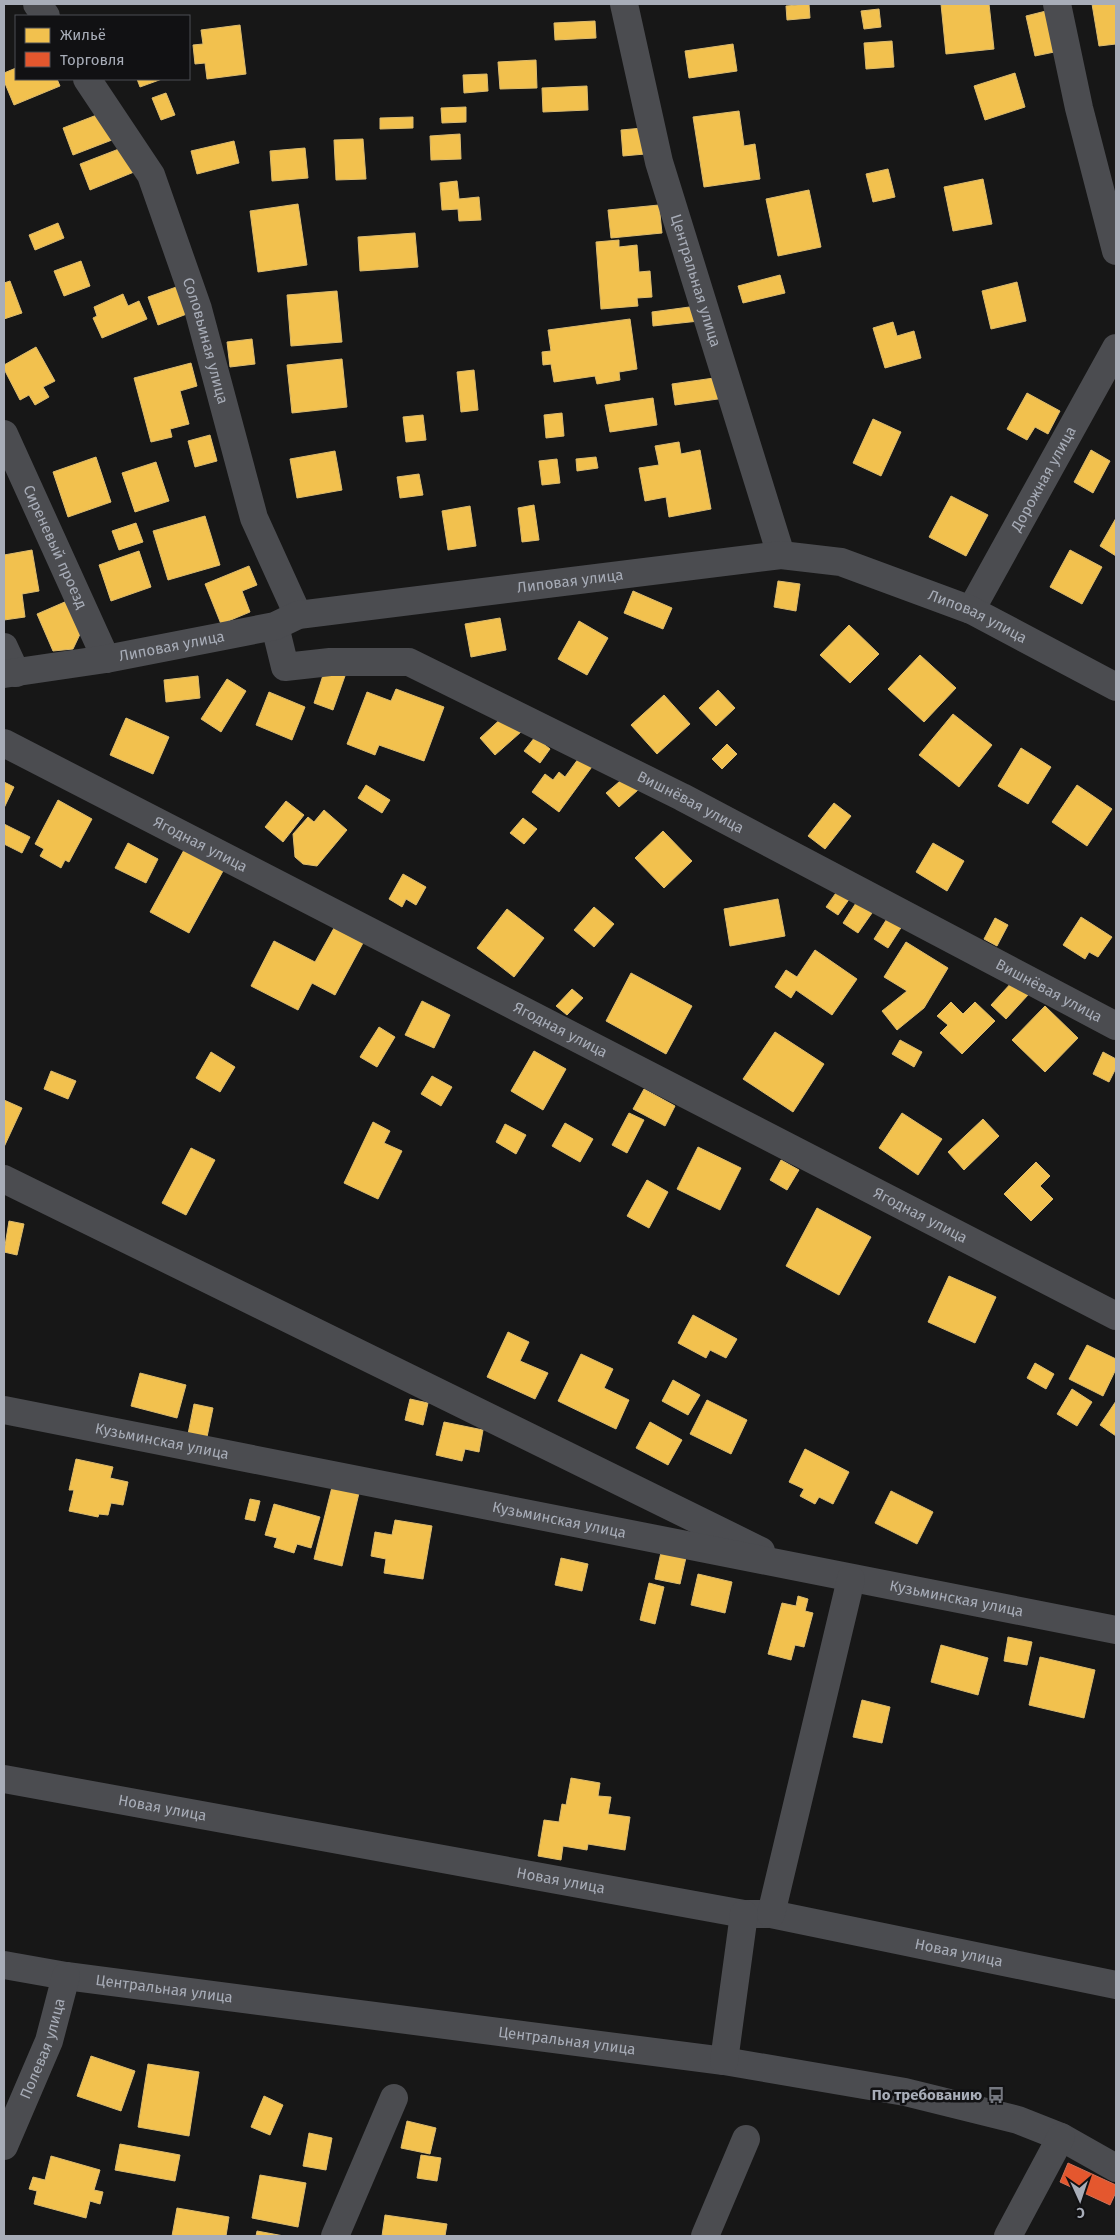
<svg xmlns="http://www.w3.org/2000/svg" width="1120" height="2240" font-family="'Fira Sans',sans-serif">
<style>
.homes{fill:#f2c14e;stroke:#dcbb6e}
.shops{fill:#e4572e;stroke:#d27157}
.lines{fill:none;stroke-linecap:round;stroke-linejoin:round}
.minor{stroke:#4b4c50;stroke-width:28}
.labels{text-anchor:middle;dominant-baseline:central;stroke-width:5;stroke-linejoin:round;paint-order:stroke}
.street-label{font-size:15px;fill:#a8adb8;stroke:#111113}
.poi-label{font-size:15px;font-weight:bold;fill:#a8adb8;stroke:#111113;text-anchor:end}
</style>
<rect width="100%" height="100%" fill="#171717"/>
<g class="homes">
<polygon points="809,4 810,18 787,20 786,6"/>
<polygon points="941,4 989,4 994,49 946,54"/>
<polygon points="1092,4 1116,4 1116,44 1099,46"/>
<polygon points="879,9 881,27 864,29 861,11"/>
<polygon points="1054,9 1064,50 1035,56 1026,16"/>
<polygon points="595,21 596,38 555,40 554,23"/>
<polygon points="240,25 246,74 207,79 205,63 195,64 193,45 203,44 201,30"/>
<polygon points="892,41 894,67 866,69 864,43"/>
<polygon points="733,44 737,71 689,78 685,51"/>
<polygon points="536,60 537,88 500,89 498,62"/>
<polygon points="16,68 16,79 57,79 60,86 14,105 4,81 4,73"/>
<polygon points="1015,73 1025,107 985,120 974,86"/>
<polygon points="487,74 488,91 464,93 463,75"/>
<polygon points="137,79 162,79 140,87"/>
<polygon points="587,86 588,110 543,112 542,88"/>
<polygon points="166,93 175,115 161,120 152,98"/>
<polygon points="466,107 466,122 442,123 441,108"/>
<polygon points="739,111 744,146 755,144 760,179 704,187 693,117"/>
<polygon points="102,113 112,140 73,155 63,128"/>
<polygon points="413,117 413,128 380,129 380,118"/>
<polygon points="643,128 645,154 623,156 621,130"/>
<polygon points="460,134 461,159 431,160 430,136"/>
<polygon points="363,139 366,179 336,180 334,140"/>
<polygon points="234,141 239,163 197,174 191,151"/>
<polygon points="124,147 134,172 90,190 80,164"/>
<polygon points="305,148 308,178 272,181 270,151"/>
<polygon points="888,169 895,197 873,202 866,174"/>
<polygon points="983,179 992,224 953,231 944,187"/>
<polygon points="457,181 459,199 479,197 481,220 459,221 458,209 442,210 440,183"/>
<polygon points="809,190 821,247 778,256 766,199"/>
<polygon points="298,204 307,265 258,272 250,211"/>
<polygon points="659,205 662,233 611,238 608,210"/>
<polygon points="58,223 64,238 35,250 29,235"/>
<polygon points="415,233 418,267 360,271 358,237"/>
<polygon points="619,240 619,247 637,245 639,272 650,271 652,297 637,298 638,306 601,309 596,242"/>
<polygon points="81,261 90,286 64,296 54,271"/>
<polygon points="780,275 785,293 743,303 738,286"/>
<polygon points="10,281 22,313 4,319 4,283"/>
<polygon points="1017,282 1026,321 991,329 982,291"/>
<polygon points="182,285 192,312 158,325 148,297"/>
<polygon points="337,291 342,342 291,346 287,295"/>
<polygon points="123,294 128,306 139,301 147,319 102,338 93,318 97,316 94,307"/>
<polygon points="697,306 699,321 653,326 652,312"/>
<polygon points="630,319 637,369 619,372 620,380 597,384 595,376 554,382 551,364 543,365 542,352 551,351 548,330"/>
<polygon points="893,322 897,336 914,331 921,358 885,368 873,328"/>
<polygon points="252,339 255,364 230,367 227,342"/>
<polygon points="36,347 55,381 43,387 49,397 35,405 29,395 20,400 4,369 4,365"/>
<polygon points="342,359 347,407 292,413 287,365"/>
<polygon points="191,363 197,386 180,391 189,424 170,429 172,437 151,442 134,378"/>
<polygon points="474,370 478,410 461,412 457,372"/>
<polygon points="721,377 725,398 675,405 672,384"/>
<polygon points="1027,393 1060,411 1048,434 1035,427 1027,440 1007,429"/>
<polygon points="653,398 657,425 610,432 605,405"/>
<polygon points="562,413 564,436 546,438 544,415"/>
<polygon points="423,415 426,440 406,442 403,417"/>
<polygon points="873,419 901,432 881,476 853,463"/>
<polygon points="210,435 217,461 195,467 188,441"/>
<polygon points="679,442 681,454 700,450 711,509 669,517 666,497 645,501 639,468 659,465 655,446"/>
<polygon points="1091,450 1110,461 1093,493 1074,482"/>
<polygon points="335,451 342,490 297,498 290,459"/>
<polygon points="96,457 111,502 68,517 53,472"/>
<polygon points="596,457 598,468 577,471 576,459"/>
<polygon points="557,459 560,483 542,485 539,461"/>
<polygon points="156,462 169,501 135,512 122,473"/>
<polygon points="419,474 423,495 400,498 397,477"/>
<polygon points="951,496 988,515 966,556 929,537"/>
<polygon points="534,505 539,540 522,542 518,508"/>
<polygon points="470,506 476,546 448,550 442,511"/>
<polygon points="205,516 220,565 168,580 153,531"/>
<polygon points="1116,518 1116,556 1100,546"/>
<polygon points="136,523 143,542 119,550 112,531"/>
<polygon points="32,550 39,591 22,594 25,617 4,620 4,555"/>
<polygon points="1070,550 1102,567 1082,604 1050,587"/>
<polygon points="139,551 151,587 111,601 99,565"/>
<polygon points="249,566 257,585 242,591 250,612 221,624 205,584"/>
<polygon points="778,581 800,584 796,611 774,607"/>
<polygon points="633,591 672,608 663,629 624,613"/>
<polygon points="67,601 82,630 73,649 53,651 37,614"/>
<polygon points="500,618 506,650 471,657 465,624"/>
<polygon points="579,621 608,638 587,675 558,659"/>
<polygon points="849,625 879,654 850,683 820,655"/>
<polygon points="920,655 956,688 924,722 888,689"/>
<polygon points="326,666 346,673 333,710 314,703"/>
<polygon points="198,676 200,698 166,702 164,680"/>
<polygon points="227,679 246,691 221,732 201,719"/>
<polygon points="396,689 444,707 424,761 379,745 375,755 347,744 367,692 391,701"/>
<polygon points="718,690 735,708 716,726 699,708"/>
<polygon points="269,692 305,707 292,740 256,725"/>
<polygon points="664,695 690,724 657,754 631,725"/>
<polygon points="953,714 992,745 959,787 919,755"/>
<polygon points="505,715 521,732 495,755 480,738"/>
<polygon points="126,718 169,737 153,774 110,755"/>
<polygon points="535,737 550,749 540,763 524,751"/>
<polygon points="727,744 737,754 722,769 712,759"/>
<polygon points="1021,748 1051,767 1028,804 998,786"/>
<polygon points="581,755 594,764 559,812 532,792 545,774 553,780 559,772 565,777"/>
<polygon points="626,776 638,790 619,807 606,793"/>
<polygon points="4,782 14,787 4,808"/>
<polygon points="366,785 390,800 382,813 358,798"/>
<polygon points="1077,785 1112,809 1087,846 1052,822"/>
<polygon points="58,800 92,819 69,862 65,860 61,868 40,856 44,849 35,844"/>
<polygon points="286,801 304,815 283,842 265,827"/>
<polygon points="834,803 851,816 825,849 808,836"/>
<polygon points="324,810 347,830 317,866 303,864 295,857 293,834 308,817 314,822"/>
<polygon points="523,818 537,829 524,844 510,833"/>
<polygon points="4,824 30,837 22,853 4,844"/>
<polygon points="663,831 692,861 664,888 635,858"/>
<polygon points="128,843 158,859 146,883 115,868"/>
<polygon points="933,843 964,861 947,891 916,872"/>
<polygon points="184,850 223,871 189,933 150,912"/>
<polygon points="403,874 426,887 416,905 406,899 402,907 389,899"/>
<polygon points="838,890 850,898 838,915 826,907"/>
<polygon points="778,899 785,936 730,946 724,909"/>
<polygon points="856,903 872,913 858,933 843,923"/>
<polygon points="594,907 614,924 594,947 574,930"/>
<polygon points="507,909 544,938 514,977 477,948"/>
<polygon points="890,914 904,923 888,948 874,939"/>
<polygon points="1081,917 1112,937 1098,957 1089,952 1085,959 1063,945"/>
<polygon points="995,918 1008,925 997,946 984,939"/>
<polygon points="334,928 363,943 335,995 312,983 298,1010 251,986 274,941 315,962"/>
<polygon points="906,942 948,968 924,1008 897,1030 882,1011 907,991 884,977"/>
<polygon points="815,950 857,979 832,1015 796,990 791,998 775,987 786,970 797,977"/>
<polygon points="631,973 692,1006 666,1054 606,1021"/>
<polygon points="1013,981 1028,995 1006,1019 991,1005"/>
<polygon points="572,989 583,998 567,1015 556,1006"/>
<polygon points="422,1001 450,1015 434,1048 405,1035"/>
<polygon points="951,1002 963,1014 975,1002 995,1021 962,1054 940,1033 948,1025 937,1016"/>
<polygon points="1045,1006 1078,1038 1045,1072 1012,1040"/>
<polygon points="379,1027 395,1037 377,1067 360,1057"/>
<polygon points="775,1032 824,1064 793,1112 743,1079"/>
<polygon points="900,1040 922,1052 914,1067 892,1054"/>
<polygon points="534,1051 566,1069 543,1110 511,1091"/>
<polygon points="211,1052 235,1067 220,1092 196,1078"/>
<polygon points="1103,1052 1116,1059 1116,1068 1109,1082 1093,1074"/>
<polygon points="51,1071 76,1081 68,1099 44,1089"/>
<polygon points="432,1076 452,1087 441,1106 421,1094"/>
<polygon points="644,1089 675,1106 665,1126 633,1109"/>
<polygon points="4,1100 22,1108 4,1147"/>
<polygon points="629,1113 644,1120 627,1153 612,1145"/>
<polygon points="902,1113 942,1139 918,1175 879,1148"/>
<polygon points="983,1119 999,1136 964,1170 948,1152"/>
<polygon points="373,1122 390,1131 384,1143 402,1151 378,1199 344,1183"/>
<polygon points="565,1123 593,1139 580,1162 552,1146"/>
<polygon points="505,1124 526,1135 516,1154 496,1142"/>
<polygon points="698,1147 741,1168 720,1210 677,1189"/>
<polygon points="191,1148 215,1160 186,1215 162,1203"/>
<polygon points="781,1160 799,1170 787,1190 770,1180"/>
<polygon points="1036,1162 1050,1176 1040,1186 1053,1199 1031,1221 1004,1194"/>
<polygon points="647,1180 668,1192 649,1228 627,1216"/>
<polygon points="817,1208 871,1237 839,1295 786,1266"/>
<polygon points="9,1221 24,1224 17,1255 4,1252"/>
<polygon points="949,1276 996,1297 975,1343 928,1322"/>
<polygon points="693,1315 737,1339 726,1358 710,1350 706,1358 678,1343"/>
<polygon points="508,1332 529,1342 520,1361 548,1373 535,1399 487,1377"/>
<polygon points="1087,1345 1116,1359 1116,1369 1103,1396 1069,1379"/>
<polygon points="581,1354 613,1369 604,1388 629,1400 616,1429 558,1401"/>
<polygon points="1035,1363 1054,1374 1046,1389 1027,1378"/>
<polygon points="140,1373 186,1385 177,1418 131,1406"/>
<polygon points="673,1380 700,1395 688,1415 662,1401"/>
<polygon points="1072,1389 1092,1402 1077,1426 1057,1414"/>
<polygon points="410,1399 428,1403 423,1425 405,1420"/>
<polygon points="707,1400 747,1420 731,1454 690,1434"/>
<polygon points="1116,1401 1116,1436 1100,1425"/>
<polygon points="194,1404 213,1408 207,1437 188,1434"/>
<polygon points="444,1422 483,1430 479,1452 465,1449 462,1461 436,1455"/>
<polygon points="650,1422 682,1440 668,1465 636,1448"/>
<polygon points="805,1449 849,1472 833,1504 819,1497 815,1504 800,1496 804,1489 789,1482"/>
<polygon points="76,1459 113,1467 110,1478 128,1482 123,1505 111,1503 108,1515 99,1514 98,1517 69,1511 74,1490 69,1490"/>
<polygon points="332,1487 359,1493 342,1566 314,1559"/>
<polygon points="891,1491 933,1512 917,1544 875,1523"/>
<polygon points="250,1499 260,1501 255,1521 245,1519"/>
<polygon points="274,1504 320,1517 311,1548 297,1544 294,1553 274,1547 277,1538 265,1535"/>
<polygon points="395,1520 432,1526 423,1579 384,1573 386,1559 371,1556 375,1532 392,1535"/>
<polygon points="662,1548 687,1553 680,1584 655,1579"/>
<polygon points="561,1558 588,1564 582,1591 555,1585"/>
<polygon points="698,1574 732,1582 725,1613 691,1605"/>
<polygon points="649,1583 664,1587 655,1624 640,1620"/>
<polygon points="798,1596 808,1599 805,1611 813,1613 804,1647 795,1645 791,1660 768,1654 782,1603 796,1606"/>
<polygon points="1008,1637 1032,1642 1027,1665 1004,1661"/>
<polygon points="941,1645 988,1658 978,1695 931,1682"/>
<polygon points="1040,1657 1095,1670 1084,1718 1029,1705"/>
<polygon points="862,1700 890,1707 882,1743 853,1737"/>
<polygon points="571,1778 600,1783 598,1796 611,1797 608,1814 630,1817 625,1850 588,1844 587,1850 563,1846 561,1860 538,1856 544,1820 559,1822 562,1804 566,1805"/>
<polygon points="91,2056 135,2071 121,2111 77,2096"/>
<polygon points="148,2064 199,2072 189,2136 138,2127"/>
<polygon points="264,2096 283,2105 270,2135 251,2127"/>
<polygon points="407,2121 436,2128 430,2154 401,2148"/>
<polygon points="309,2133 332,2138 326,2170 303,2166"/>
<polygon points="120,2144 180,2155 175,2181 115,2170"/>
<polygon points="421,2155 441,2158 437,2181 417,2178"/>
<polygon points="51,2156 100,2170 94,2190 103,2192 100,2204 90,2201 86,2218 34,2204 37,2191 29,2189 33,2177 45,2180"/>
<polygon points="260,2175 306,2183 298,2227 252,2218"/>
<polygon points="177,2208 229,2217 226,2236 172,2236"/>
<polygon points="385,2215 447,2224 445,2236 382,2236"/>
<polygon points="257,2231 284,2236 256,2236"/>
</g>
<polygon class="shops" points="1068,2163 1116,2185 1116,2192 1110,2205 1060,2182"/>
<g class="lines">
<g class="minor">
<polyline points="37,4 46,16"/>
<path id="s1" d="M 624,4 L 659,162 L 781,555"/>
<polyline points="1057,4 1079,108 1116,251"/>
<path id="s2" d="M 87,79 L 151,175 L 198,309 L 254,518 L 298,615"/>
<path id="s3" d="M 4,434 L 106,659"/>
<path id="s4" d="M 971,610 L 1116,348"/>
<path id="s5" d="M 275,626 L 285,667 L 330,662 L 409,662 L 682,797 L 1116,1026"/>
<polyline points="4,647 16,673"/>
<path id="s6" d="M 4,674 L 106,659 L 275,626 L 298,615 L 781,555 L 841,562 L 971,610 L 1116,687"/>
<path id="s7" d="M 4,743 L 1116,1316"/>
<polyline points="4,1179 761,1551"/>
<path id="s8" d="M 4,1410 L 1116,1630"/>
<path id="s9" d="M 4,1779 L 744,1914 L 771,1914 L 1116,1985"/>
<polyline points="771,1914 851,1579"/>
<path id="s10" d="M 4,1965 L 66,1976 L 724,2061 L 905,2092 L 1018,2120 L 1061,2137 L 1116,2168"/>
<polyline points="724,2061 744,1914"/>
<path id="s11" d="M 4,2146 L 49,2041 L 66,1976"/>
<polyline points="335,2236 394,2098"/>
<polyline points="705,2236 746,2139"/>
<polyline points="1008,2236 1061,2137"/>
</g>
</g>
<defs>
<g id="bus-bare" transform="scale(1.35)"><path d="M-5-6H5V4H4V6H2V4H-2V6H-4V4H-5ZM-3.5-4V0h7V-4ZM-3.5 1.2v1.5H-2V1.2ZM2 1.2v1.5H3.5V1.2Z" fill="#757880" stroke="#111113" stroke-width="2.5" paint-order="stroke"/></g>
</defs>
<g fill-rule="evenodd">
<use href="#bus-bare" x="996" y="2095"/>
</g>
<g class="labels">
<g class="street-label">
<text stroke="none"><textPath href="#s1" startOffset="286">Центральная улица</textPath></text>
<text stroke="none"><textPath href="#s2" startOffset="290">Соловьиная улица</textPath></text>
<text stroke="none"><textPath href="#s4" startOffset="150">Дорожная улица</textPath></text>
<text stroke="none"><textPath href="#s3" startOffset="124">Сиреневый проезд</textPath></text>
<text stroke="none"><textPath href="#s6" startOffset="575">Липовая улица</textPath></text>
<text stroke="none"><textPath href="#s6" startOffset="995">Липовая улица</textPath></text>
<text stroke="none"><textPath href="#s6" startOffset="170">Липовая улица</textPath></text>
<text stroke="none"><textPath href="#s5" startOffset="481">Вишнёвая улица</textPath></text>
<text stroke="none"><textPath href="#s7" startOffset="221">Ягодная улица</textPath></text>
<text stroke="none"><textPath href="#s5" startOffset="886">Вишнёвая улица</textPath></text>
<text stroke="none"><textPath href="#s7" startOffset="626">Ягодная улица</textPath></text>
<text stroke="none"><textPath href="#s7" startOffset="1031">Ягодная улица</textPath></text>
<text stroke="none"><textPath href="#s8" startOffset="161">Кузьминская улица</textPath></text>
<text stroke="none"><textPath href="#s8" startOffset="566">Кузьминская улица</textPath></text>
<text stroke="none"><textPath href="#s8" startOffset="971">Кузьминская улица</textPath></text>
<text stroke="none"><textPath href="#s9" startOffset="161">Новая улица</textPath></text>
<text stroke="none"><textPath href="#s9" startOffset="566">Новая улица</textPath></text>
<text stroke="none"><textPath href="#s9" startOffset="971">Новая улица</textPath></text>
<text stroke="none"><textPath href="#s10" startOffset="162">Центральная улица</textPath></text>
<text stroke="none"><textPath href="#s10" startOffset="568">Центральная улица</textPath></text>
<text stroke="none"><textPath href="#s11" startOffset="105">Полевая улица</textPath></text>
</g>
<g class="poi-label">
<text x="982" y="2095">По требованию</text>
</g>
</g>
<rect width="1120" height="2240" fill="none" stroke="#a8adb8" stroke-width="10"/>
<rect x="15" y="15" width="175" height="65" fill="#111113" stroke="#4d4f55"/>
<rect x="25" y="28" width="25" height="15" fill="#f2c14e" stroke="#4d4f55"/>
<text x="60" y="40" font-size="15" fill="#a8adb8">Жильё</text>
<rect x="25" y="52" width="25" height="15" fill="#e4572e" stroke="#4d4f55"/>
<text x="60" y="65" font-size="15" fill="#a8adb8">Торговля</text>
<g transform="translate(1080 2200) rotate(177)" stroke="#111113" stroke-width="4" paint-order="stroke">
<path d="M0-4L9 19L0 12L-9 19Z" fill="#a8adb8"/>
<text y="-8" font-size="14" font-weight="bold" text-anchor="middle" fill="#a8adb8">С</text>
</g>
</svg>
